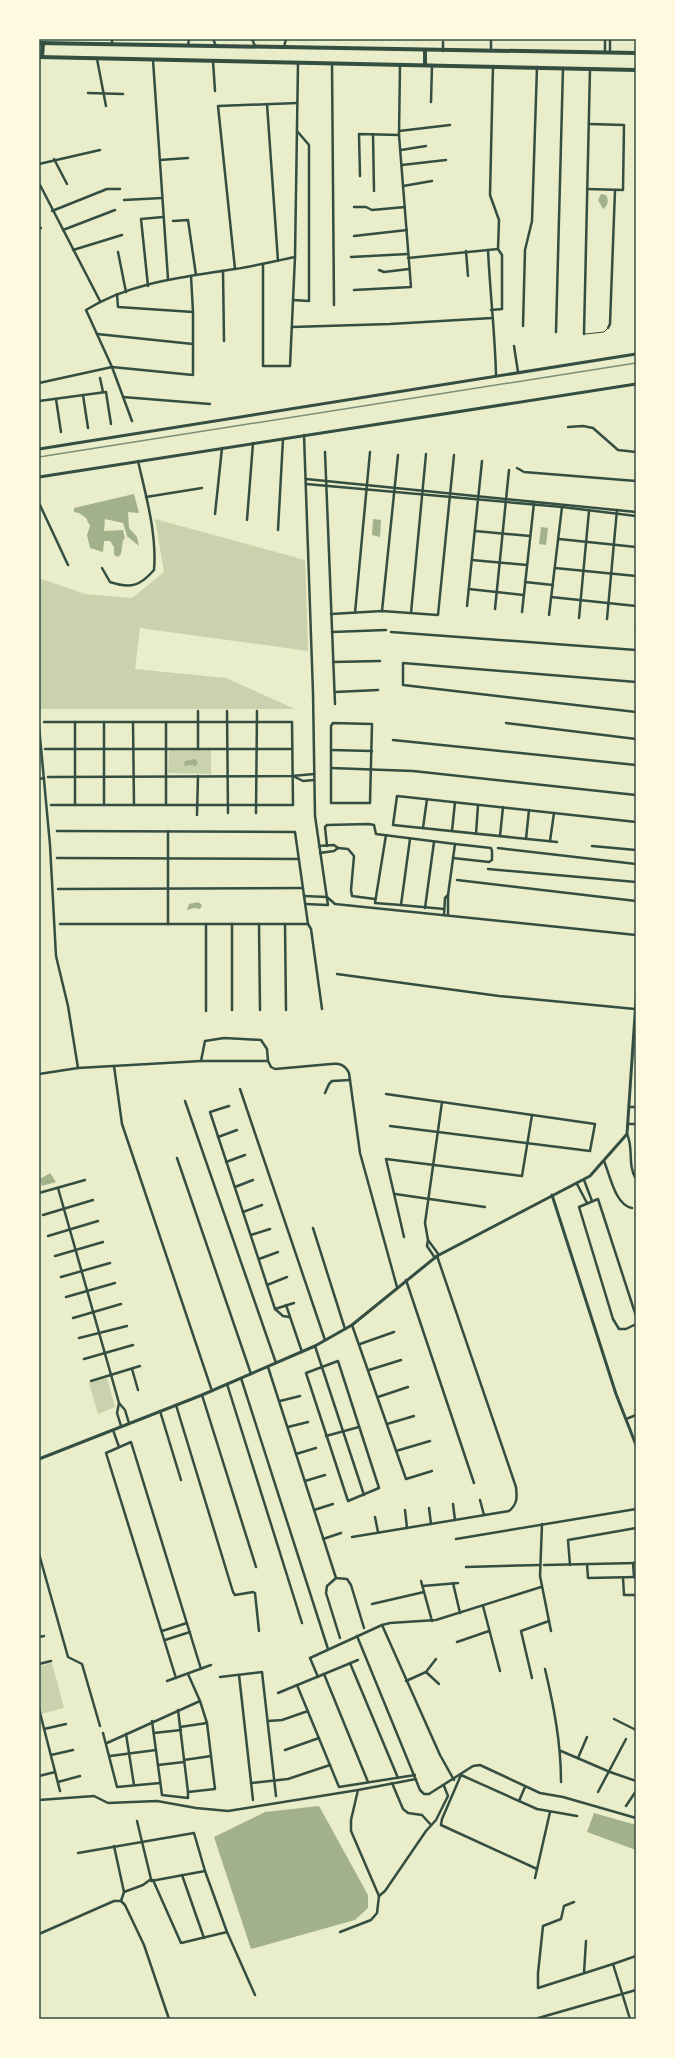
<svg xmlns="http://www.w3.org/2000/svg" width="675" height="2058" font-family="'Varela Round',sans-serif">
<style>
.green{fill:#cad2ad}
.water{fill:#a3b18a}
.pier{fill:#e9edc9}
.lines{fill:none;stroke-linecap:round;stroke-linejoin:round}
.service{stroke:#344e41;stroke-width:1}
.minor{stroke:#344e41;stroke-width:2.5}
.tertiary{stroke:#344e41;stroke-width:3}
.trunk{stroke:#344e41;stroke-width:4}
.rail{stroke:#7c8e77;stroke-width:1.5}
.neatline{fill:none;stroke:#344e41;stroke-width:1.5}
</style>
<rect width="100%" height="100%" fill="#e9edc9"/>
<g class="green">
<polygon points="155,519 305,560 308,651 140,628 135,669 226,678 295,709 40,709 39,578 85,594 132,598 164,572"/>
<polygon points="169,750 211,750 211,774 168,773"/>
<polygon points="107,1378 115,1407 98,1414 89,1383"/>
<polygon points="52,1663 64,1708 41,1714 39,1704 39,1666"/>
</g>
<g class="water">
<path d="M 601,194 L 606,195 C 609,200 608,206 603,209 L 598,200 Z"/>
<polygon points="134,494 139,513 128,512 129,528 137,537 139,546 128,537 123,540 121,554 118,557 114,555 114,547 110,541 104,541 103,552 90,548 87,535 90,526 86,518 79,513 74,512 74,508"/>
<polygon points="373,519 381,520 380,537 372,535"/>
<polygon points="541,527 548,528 546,545 539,544"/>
<polygon points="195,759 198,762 196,766 191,765 184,766 185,761"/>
<polygon points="198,902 202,905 200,909 194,908 187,910 189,904"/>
<polygon points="50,1173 56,1182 42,1186 40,1179"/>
<polygon points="319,1806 368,1895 368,1908 355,1920 251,1949 214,1837 265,1812"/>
<polygon points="594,1813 636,1825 636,1850 587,1832"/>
</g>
<polygon class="pier" points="105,519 123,523 128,539 125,539 123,530 104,531"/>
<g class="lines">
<polyline class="service" points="585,334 604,332 608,328"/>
<g class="minor">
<polyline points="112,39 112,43"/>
<polyline points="213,39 216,46"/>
<polyline points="252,39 255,46"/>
<polyline points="491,39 491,51"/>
<polyline points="443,42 443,51"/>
<polyline points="188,45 189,39"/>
<polyline points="284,47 286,39"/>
<polyline points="605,52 605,39"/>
<polyline points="610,52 610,39"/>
<polyline points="97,59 106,106"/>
<polyline points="153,60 168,279"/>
<polyline points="213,61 215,91"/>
<polyline points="332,64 334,305"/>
<polyline points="88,93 123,94"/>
<polyline points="431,102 432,65"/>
<polyline points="267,104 278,261"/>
<polyline points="399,131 450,125"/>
<polyline points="373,134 374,191"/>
<polyline points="401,150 426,146"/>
<polyline points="54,159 67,184"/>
<polyline points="160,160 188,158"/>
<polyline points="39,164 100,150"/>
<polyline points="402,165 446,160"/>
<polyline points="360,176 359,134 399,135"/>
<polyline points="39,183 100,301"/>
<polyline points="403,186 432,181"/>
<polyline points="587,189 623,190 624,125 589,124"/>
<polyline points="124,200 162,198"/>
<polyline points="354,207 366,207 372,210 405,207"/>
<polyline points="52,211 107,189 120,189"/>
<polyline points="173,221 188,220 196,275"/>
<polyline points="39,229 41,228"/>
<polyline points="63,230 115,210"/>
<polyline points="354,236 407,230"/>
<polyline points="73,250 122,235"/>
<path d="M 488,250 C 490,292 495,333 496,375"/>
<polyline points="466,251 468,276"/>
<polyline points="118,252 126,292"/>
<polyline points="351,257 408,254"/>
<polyline points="408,258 498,249"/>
<polyline points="263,264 263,366 290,366 295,257 298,63"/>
<polyline points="235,269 218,106 297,103"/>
<polyline points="379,270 384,272 409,269"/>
<polyline points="223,271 224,341"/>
<polyline points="148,286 141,219 163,217"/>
<polyline points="354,290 411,287 399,135 400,65"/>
<polyline points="117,294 118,307 193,312"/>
<polyline points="293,300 309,301 309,145 297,131"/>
<polyline points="491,310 502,309 502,255 498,249 499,220 490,195 493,66"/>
<polyline points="523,326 525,250 532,221 537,67"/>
<polyline points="292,327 390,324 492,318"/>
<polyline points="608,328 610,324 615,190"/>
<polyline points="556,332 563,68"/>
<polyline points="97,334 193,344"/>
<polyline points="584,334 590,69"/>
<polyline points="514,346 518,372"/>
<polyline points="100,378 103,392"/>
<polyline points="39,383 112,367 193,375 193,312 191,276"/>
<polyline points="83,395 88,428"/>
<polyline points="123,397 210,404"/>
<polyline points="56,399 61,432"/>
<polyline points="39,401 106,392 111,424"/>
<path d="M 132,421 L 112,367 L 86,310 C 130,282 185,277 235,269 C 255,266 275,261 295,257"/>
<polyline points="568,427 583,426 593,428 618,450 636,452"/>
<polyline points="304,435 313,693 315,816 328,905 305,904"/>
<polyline points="325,452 335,704"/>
<polyline points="517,468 524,472 636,481"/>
<polyline points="306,479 636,512"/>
<polyline points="306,484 562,507 636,516"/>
<polyline points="146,497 202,488"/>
<polyline points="39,503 68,565"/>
<polyline points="215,514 222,448"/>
<polyline points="247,520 253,443"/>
<polyline points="278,530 283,439"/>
<polyline points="475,531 530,536"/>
<polyline points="559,539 636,547"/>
<polyline points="472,560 527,565"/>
<path d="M 102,568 L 110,582 C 131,589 140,586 154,570 C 157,534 146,496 138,461"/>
<polyline points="555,568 636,576"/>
<polyline points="525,582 553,585"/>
<polyline points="469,589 523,595"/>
<polyline points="551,597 636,606"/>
<polyline points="467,606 482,461"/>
<polyline points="495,609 509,470"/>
<polyline points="382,611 398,455"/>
<polyline points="522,612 534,503"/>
<polyline points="355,613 370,452"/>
<polyline points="411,613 426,454"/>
<polyline points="331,614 382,611 438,615 454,455"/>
<polyline points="549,615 562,507"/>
<polyline points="579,618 589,511"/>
<polyline points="607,619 617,510"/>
<polyline points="636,630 636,626"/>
<polyline points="332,632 386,630"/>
<polyline points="391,632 636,650"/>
<polyline points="333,662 380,661"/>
<polyline points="636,682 403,663 403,685 636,712"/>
<polyline points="335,692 378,690"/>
<polyline points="227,711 228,813"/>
<polyline points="44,722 292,722 293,805 51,805"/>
<polyline points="75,722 75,805"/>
<polyline points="104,722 104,805"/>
<polyline points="133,722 134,805"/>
<polyline points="166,722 166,805"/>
<polygon points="333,723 372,724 370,803 331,803 331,726"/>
<polyline points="506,723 636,739"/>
<path d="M 39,726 L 50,845 L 56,956 L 68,1006 L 78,1068 L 201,1061 L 268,1061 L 271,1067 L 275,1069 L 331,1064 C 340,1063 345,1065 349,1073 L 360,1153 L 397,1287"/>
<polyline points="393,740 636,765"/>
<polyline points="45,749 292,749"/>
<polyline points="198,749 198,711"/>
<polyline points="331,750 372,751"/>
<polyline points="331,768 413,771 636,795"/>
<polyline points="293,776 303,781 314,780"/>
<polyline points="48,777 292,776 314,774"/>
<polyline points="39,779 44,778"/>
<polyline points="256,813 257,711"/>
<polyline points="197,815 198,776"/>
<polyline points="423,828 427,799"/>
<polyline points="57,831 295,832 308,924 311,929 322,1009"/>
<polyline points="452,831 455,802"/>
<polyline points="476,834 478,805"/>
<polyline points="386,835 375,903 401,905"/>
<polyline points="500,836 503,807"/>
<polyline points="410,839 401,905 444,909"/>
<polyline points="526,839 529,810"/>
<polyline points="550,841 554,813"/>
<polyline points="557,842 393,825 397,796 636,822"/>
<polyline points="319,846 334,845 338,848 334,851 320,853"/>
<polyline points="327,846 325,827 327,825 369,824 374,825 376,834 455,844 448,895 448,915"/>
<polyline points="592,846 636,850"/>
<polyline points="338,848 348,849 354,856 351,890 352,896 375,899"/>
<polyline points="498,848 636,864"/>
<polyline points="57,858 298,859"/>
<polyline points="453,858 489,862 492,860 492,851 491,848 455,844"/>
<polyline points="488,869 636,882"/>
<polyline points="457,880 636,901"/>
<polyline points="58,889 303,888"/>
<polyline points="304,896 327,897 335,904 636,935"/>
<polyline points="425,908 434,842"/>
<polyline points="444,915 445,898 448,895"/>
<polyline points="60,924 308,924"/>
<polyline points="168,924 168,831"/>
<polyline points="206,924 206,1011"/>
<polyline points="259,924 260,1010"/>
<polyline points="285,924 286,1010"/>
<polyline points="337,974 499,996 635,1009"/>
<polyline points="232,1010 232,924"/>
<polyline points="201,1061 205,1041 224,1038 261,1040 267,1049 268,1061"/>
<polyline points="114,1066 122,1124 212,1391"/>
<polyline points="39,1074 78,1068"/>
<polyline points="240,1089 325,1340"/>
<polyline points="325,1093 329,1084 332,1081 350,1080"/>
<polyline points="386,1094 595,1124 590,1151 390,1126"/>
<polyline points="185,1101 276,1363"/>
<polyline points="229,1106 210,1112 275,1309 283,1316 289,1317"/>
<polyline points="629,1107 636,1107"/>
<polyline points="628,1124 636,1124"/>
<path d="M 627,1134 C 634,1148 627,1165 636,1179"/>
<polyline points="218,1137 237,1130"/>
<polyline points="177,1158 251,1374"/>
<path d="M 604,1161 C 610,1175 615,1205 632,1208"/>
<polyline points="226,1162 245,1155"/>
<polyline points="584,1180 592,1201"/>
<polyline points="577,1184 587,1203"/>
<polyline points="235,1187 253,1180"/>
<polyline points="58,1188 119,1403 125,1410 129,1423"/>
<polyline points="39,1193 85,1180"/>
<polyline points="395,1194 485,1207"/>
<polyline points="243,1212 262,1205"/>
<polyline points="43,1215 93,1200"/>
<polyline points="313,1228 345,1329"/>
<polyline points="251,1235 270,1229"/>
<polyline points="48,1236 98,1221"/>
<polyline points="404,1237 386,1159 522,1176 532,1115"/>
<polyline points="428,1240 425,1223 442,1102"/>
<polyline points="55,1256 103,1242"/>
<polyline points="435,1258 427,1246 428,1240 439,1255"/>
<polyline points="259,1259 278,1252"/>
<polyline points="61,1277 110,1263"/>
<polyline points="406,1280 474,1483"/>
<polyline points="267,1285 287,1277"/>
<polyline points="66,1297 115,1283"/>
<polyline points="286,1305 302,1352"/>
<polyline points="275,1309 294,1303"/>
<polyline points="636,1316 598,1199 579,1207 613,1319 619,1329 626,1329 636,1324"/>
<polyline points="73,1318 121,1304"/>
<polyline points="352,1325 406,1479 432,1471"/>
<polyline points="79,1338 127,1326"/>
<polyline points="360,1344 394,1332"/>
<polyline points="315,1346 364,1495"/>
<polyline points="84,1359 133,1345"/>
<polygon points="338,1361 379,1488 348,1501 306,1373"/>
<polyline points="268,1367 336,1578"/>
<polyline points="132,1369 138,1390"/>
<polyline points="369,1370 401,1360"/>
<polyline points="241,1378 328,1649"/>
<polyline points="91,1381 140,1366"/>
<polyline points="227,1384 302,1623"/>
<polyline points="202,1395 256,1567"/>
<polyline points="378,1397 408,1387"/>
<polyline points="280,1401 300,1396"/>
<polyline points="119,1403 117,1413 121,1426"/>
<polyline points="176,1405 233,1592 235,1595 253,1592 255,1593 259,1631"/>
<polyline points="160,1411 181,1480"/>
<polyline points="626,1419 636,1415"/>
<polyline points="387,1424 414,1416"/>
<polyline points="288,1427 308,1422"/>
<polyline points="113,1430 119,1447"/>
<polyline points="326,1436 359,1427"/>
<polyline points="396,1451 430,1441"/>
<polyline points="296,1454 316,1448"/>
<polyline points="305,1481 325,1475"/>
<polyline points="480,1500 484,1515"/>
<polyline points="453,1504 455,1520"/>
<polyline points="429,1508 431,1524"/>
<polyline points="314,1510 333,1504"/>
<polyline points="405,1510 407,1528"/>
<polyline points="375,1517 378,1532"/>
<polyline points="542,1524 540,1576 551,1631"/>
<path d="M 352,1537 L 509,1511 C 518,1504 517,1496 516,1487 L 437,1256"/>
<polyline points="323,1539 341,1533"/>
<polyline points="456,1539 636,1509"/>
<polyline points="39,1554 68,1657 82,1664 100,1726"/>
<polyline points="633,1563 634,1577"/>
<polyline points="587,1564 588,1578 636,1577"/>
<polyline points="544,1565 636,1563"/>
<polyline points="570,1565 568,1540 636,1528"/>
<polyline points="466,1567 540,1565"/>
<polyline points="623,1578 624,1595 636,1595"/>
<polyline points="421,1581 432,1621"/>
<polyline points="453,1583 460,1613"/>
<polyline points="423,1586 458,1583"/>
<polyline points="372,1604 424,1592"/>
<polyline points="483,1606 500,1671"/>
<polyline points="382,1625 440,1755 454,1780"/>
<polyline points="162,1631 187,1623"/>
<polyline points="357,1636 420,1790 424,1794 429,1794 473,1766 480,1765 540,1793 563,1797 636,1818"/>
<polyline points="39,1637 44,1636"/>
<polyline points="340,1638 326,1593 327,1586 336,1578 347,1579 351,1585 364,1628"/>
<polyline points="165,1640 190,1632"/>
<polyline points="457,1642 489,1631"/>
<polyline points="350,1663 398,1778"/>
<polyline points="39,1664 51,1661"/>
<path d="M 545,1669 C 554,1707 561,1743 561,1782"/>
<polyline points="426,1672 439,1684"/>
<polyline points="324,1674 368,1782"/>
<polyline points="239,1675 253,1800"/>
<polyline points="220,1677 262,1672 276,1796"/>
<polyline points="318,1677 310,1658 382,1625 390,1623 436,1620 541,1587"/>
<polyline points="176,1678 106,1453 131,1442 201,1669"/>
<polyline points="532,1678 521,1631 549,1621"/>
<polyline points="167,1681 211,1665"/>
<polyline points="406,1681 426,1672 436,1659"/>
<polyline points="297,1685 339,1787 415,1775"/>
<polyline points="278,1693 358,1660"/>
<polyline points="39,1709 60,1791"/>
<polyline points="178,1710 188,1792"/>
<polyline points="614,1719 636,1730"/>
<polyline points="152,1721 162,1795 188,1798 188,1792 215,1789 207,1723 200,1701 188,1674"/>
<polyline points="268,1721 282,1720 308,1711"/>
<polyline points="180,1727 207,1723"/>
<polyline points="44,1729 66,1724"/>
<polyline points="103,1733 117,1787 160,1783"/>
<polyline points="154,1733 181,1730"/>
<polyline points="126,1734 134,1785"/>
<polyline points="107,1743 200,1701"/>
<polyline points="285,1750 319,1738"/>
<polyline points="561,1751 610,1772 636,1781"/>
<polyline points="51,1755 73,1750"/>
<polyline points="110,1756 156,1750"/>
<polyline points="578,1758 587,1737"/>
<polyline points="184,1760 211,1756"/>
<polyline points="158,1765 184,1762"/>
<polyline points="39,1776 55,1772"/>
<polyline points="58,1782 80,1776"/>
<polyline points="251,1783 288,1779 330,1765"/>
<polyline points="392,1783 403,1809 408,1813 422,1815 431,1825"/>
<polyline points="358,1790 351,1820 351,1831 379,1896 385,1891 426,1831 436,1820 448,1796 444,1786"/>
<polyline points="598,1792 626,1739"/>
<polyline points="39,1800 94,1796 108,1803 157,1801 196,1808 228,1811 358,1790 416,1779"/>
<polyline points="519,1801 525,1787"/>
<polyline points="626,1806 636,1791"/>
<polyline points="114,1846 124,1892"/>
<polyline points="78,1853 194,1833 205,1871 151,1881"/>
<polyline points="537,1869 441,1825 442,1819 461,1775 537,1809 577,1816"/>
<polyline points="205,1871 227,1932 255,1995"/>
<polyline points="182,1875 204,1938"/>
<polyline points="535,1878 550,1812"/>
<polyline points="153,1880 181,1943 227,1932"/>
<polyline points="121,1901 124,1892 143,1885 151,1879 137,1821"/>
<polyline points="574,1902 564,1906 561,1919 543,1926 538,1973 538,1988 613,1964"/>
<polyline points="340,1932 371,1920 377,1913 379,1896"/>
<polyline points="39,1934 114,1901 121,1901 125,1905 144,1945 169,2019"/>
<polyline points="584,1973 586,1941"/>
<polyline points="535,2019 636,1990"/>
<polyline points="630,2019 613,1964 636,1956"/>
</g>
<g class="tertiary">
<polyline points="39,449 636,354"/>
<polyline points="39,477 636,384"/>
<polyline points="552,1195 616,1394 636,1445"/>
<polyline points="39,1459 202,1395 315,1346 352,1325 437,1256 590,1176 627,1134 636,1000"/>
</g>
<g class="trunk">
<polyline points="39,43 636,53"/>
<polyline points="425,50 425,65"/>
<polyline points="39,57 636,70"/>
<polyline points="42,57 43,43"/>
</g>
<polyline class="rail" points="39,457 636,363"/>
</g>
<rect width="675" height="2058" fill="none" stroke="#fefae0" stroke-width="80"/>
<rect x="40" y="40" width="595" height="1978" class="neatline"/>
</svg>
